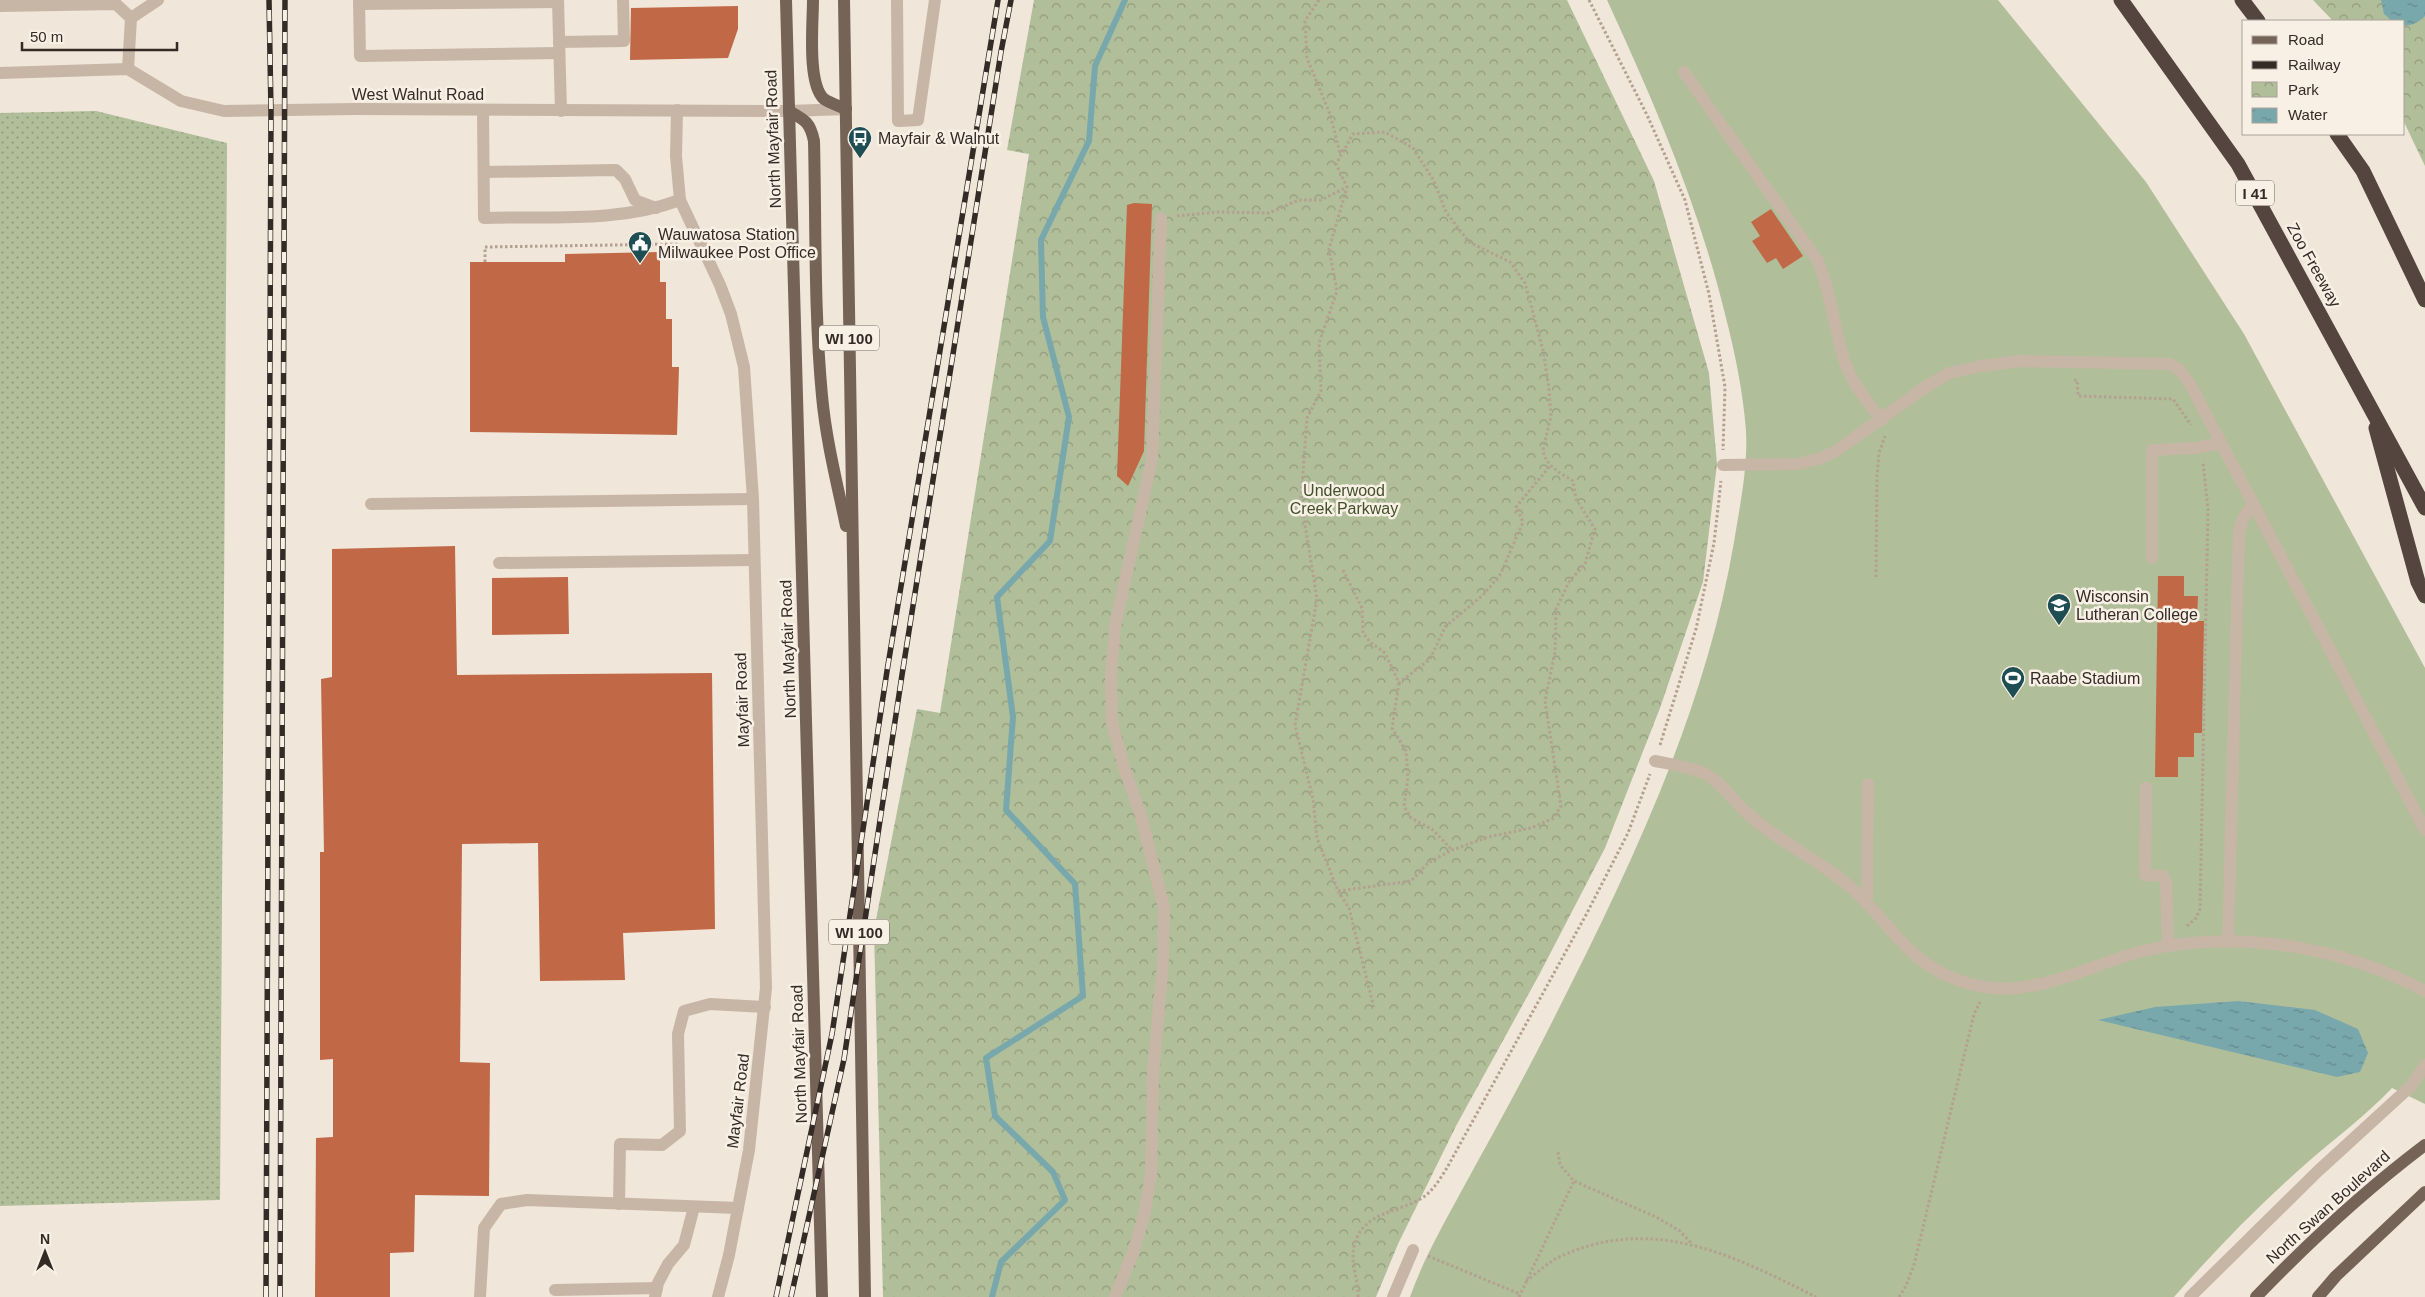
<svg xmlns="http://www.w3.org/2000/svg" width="2425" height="1297" font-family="Helvetica,sans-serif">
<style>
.grass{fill:url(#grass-dots)}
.park{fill:url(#park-crowns)}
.garden{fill:#b1be9a}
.water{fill:url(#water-ripples)}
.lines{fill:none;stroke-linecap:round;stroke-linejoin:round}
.stream{stroke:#79a8ac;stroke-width:6}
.building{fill:#c16846}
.path{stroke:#b3a090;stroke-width:3;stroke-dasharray:2.5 2.5;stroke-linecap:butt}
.minor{stroke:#c7b6a6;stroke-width:12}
.major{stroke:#756358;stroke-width:12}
.highway{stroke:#54463e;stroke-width:15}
.rail-casing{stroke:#342b26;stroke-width:5.5}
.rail{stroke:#f8f0e5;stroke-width:4;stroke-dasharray:11;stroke-linecap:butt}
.labels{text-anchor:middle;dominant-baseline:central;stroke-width:5;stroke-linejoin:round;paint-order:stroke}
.shield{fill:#f8f0e5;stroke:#6f665f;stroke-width:1}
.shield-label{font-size:15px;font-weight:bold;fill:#342b26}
.street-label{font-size:16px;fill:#342b26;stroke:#f8f0e5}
.poi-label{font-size:16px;fill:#342b26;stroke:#f8f0e5;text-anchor:start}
.park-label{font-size:16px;fill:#42512b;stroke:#f8f0e5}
</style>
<defs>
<pattern id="grass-dots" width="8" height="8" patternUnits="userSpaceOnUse" patternTransform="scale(1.25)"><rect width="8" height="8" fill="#b1be9a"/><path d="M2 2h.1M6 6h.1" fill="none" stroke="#919b7d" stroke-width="1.8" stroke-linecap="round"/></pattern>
<pattern id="park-crowns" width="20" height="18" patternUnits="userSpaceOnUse" patternTransform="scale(1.25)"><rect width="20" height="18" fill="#b1be9a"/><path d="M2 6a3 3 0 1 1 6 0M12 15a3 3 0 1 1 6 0" fill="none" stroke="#919b7d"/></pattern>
<pattern id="water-ripples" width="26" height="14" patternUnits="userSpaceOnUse" patternTransform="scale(1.25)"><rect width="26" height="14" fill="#79a8ac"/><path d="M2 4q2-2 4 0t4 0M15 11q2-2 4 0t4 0" fill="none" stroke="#64898c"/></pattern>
</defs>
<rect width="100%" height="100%" fill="#f0e6d9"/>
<polygon class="grass" points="96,111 227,143 220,1200 0,1206 0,113"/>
<g class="park">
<polygon points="1034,0 1567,0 1654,181 1709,373 1717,464 1703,582 1660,708 1605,848 1539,975 1456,1126 1398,1244 1376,1297 883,1297 874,930 917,709 940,713 1029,154 1007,150"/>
<polygon points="2313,0 2425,0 2425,166 2404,122 2404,21 2333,21"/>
</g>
<path class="garden" d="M 1607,0 L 1998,0 L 2146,182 L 2244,334 L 2425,668 L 2425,1104 L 2392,1088 C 2366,1115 2337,1137 2309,1161 C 2261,1203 2216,1249 2174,1297 L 1410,1297 C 1423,1260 1443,1225 1462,1190 C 1492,1135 1523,1080 1551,1024 C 1629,870 1705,713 1734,542 C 1740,505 1748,468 1746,431 C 1743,391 1735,353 1725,314 C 1698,204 1654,102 1607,0 Z"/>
<g class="water">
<path d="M 2381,0 L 2425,0 L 2425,16 C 2419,22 2412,26 2404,25 L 2404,21 L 2392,21 L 2384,14 Z"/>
<polygon points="2238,1001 2315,1010 2358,1029 2368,1053 2360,1072 2337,1077 2098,1020 2155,1007"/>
</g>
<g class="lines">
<polyline class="stream" points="992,1297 1001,1262 1065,1200 1053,1172 995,1116 986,1058 1083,996 1075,884 1006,810 1013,717 997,597 1050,541 1069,417 1043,317 1041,240 1089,141 1095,66 1125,0"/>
</g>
<g class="building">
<polygon points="738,6 738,29 728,58 630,60 631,8"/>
<polygon points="1134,203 1152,204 1144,451 1128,486 1117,476 1127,205"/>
<polygon points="1771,209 1803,256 1783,269 1776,258 1767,263 1752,241 1760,236 1751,222"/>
<polygon points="660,252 660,282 666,282 666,319 672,319 672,367 679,367 677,435 470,432 470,262 565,262 565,254"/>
<polygon points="455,546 457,675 712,673 715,929 623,933 625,980 540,981 538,843 462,844 460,1062 490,1063 489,1196 415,1195 414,1252 390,1253 390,1297 315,1297 316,1138 333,1137 333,1059 320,1060 320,852 324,852 321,679 332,677 332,549"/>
<polygon points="2158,576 2184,576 2184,596 2198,596 2197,621 2204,621 2202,733 2194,733 2194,757 2178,757 2178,777 2155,777"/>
<polygon points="568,577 569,634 492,635 492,578"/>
</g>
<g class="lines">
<g class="path">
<polyline points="1319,0 1305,21 1307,58 1330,114 1340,153"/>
<polyline points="1589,0 1647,115 1685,200 1709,294 1725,387 1723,450"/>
<path d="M 1177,216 L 1217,212 L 1269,213 L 1299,200 L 1321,200 L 1347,187 L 1336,164 L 1353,134 L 1385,132 L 1413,148 L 1434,181 L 1446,212 L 1469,242 L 1510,262 L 1525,283 L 1543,350 L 1549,389 L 1551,416 L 1543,450 C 1545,466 1561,473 1573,481 L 1576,499 L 1595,529 L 1585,564 L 1569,582 L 1556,609 L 1555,652 L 1545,701 L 1561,806 L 1554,818 L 1531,828 L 1488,837 L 1452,850 L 1428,863 L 1411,881 L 1338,891 L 1317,838 L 1313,799 L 1295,725 L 1317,599 L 1301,500 L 1307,418 L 1321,391 L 1319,343 L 1337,291 L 1329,249 L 1347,187"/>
<polyline points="485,262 485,247 678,244"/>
<polyline points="2074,380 2077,380 2078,396 2173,399 2191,425"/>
<polyline points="1343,570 1362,608 1363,633 1370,642 1385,653 1399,683 1430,659 1445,627 1483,595 1500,575 1523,522 1516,507 1550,466"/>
<polyline points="1876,577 1877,477 1879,453 1885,436"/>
<polyline points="1399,683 1392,728 1406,751 1408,777 1404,806 1411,818 1433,830 1452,850"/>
<polyline points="1660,745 1696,629 1714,543 1721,481"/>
<polyline points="1338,891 1349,908 1374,1008"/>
<polyline points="2187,926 2196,918 2200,909 2208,509 2203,463"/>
<polyline points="1558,1152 1560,1165 1574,1181 1656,1217 1680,1231 1692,1244"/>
<polyline points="1428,1256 1520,1294"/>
<path d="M 1526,1281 C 1536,1274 1546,1264 1557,1258 C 1651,1213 1733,1255 1816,1297"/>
<path d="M 1358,1297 C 1359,1280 1350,1264 1354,1247 C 1362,1210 1399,1214 1425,1196 C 1435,1188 1442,1176 1448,1166 L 1587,913 L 1628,833 L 1650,774"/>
<polyline points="1519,1297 1574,1181"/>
<polyline points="1899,1297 1906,1286 1914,1265 1974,1014 1980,1002"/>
</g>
<g class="minor">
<polyline points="359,0 360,56 559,53"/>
<polyline points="558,0 561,111"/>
<polyline points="897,0 898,121 918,120 935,0"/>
<polyline points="359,4 558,2"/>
<polyline points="0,6 116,4 131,18 128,69"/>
<polyline points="131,18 158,0"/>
<polyline points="559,42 624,41 623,0"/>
<path d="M 1684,72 L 1818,261 C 1832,295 1834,332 1846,365 C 1854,387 1868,402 1882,420"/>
<polyline points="0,73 128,69 181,101 224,111 355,109 789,111 846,109"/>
<path d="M 483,110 L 484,218 C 549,216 618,223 680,200"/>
<polyline points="677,110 676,156 680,200 720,285 731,314 744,367 753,499 766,988 749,1150 729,1255 718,1297"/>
<polyline points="484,172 616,170 625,179 635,200 656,208"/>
<polyline points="1723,465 1798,464 1819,459 1836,451 1927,386 1949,373 1982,366 2019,361 2170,364 2180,370 2190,384 2425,830"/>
<polyline points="371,504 753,499"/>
<polyline points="2152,558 2152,450 2196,448 2221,443"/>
<polyline points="499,563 754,560"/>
<path d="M 1655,761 C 1670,764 1687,767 1701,772 C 1719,779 1732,799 1746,812 C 1780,844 1825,862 1858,894 C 1898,933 1909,965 1967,983 C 2031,1003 2087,964 2147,950 C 2239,929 2343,947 2425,991"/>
<polyline points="2146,788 2145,875 2163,876 2166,882 2168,946"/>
<polyline points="1867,904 1868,784"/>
<polyline points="2228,942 2239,531 2243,519 2253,503"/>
<polyline points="619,1204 620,1144 662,1145 680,1131 678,1034 684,1011 710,1004 765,1007"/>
<polyline points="555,1290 657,1288"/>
<polyline points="480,1297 484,1228 501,1204 527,1200 738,1208"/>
<polyline points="655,1297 658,1283 668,1264 684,1245 694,1207"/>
<polyline points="1115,1297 1134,1250 1145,1212 1151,1174 1153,1073 1163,963 1164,908 1141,816 1124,767 1112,723 1111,675 1115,626 1152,459 1161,218"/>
<polyline points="1393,1297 1413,1250"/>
<polyline points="2190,1297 2318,1171 2411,1086 2425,1065"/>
</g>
<g class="major">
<polyline points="786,0 822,1297"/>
<path d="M 813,0 C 813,23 807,84 824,99 C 830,103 839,106 846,109"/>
<polyline points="844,0 865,1297"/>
<path d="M 789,111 C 805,120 810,122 814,141 C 816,226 814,311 822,396 C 826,440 837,483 846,526"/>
<path d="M 2256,1297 C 2309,1242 2364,1191 2425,1145"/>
<polyline points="2318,1297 2336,1276 2425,1192"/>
</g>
<g class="highway">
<polyline points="2121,0 2238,164 2425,508"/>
<polyline points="2242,0 2258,21"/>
<polyline points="2337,134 2363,171 2425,300"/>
<polyline points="2376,428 2418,582 2425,596"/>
</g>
<g class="rail-casing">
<g id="rail">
<polyline points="266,1297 271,111 269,0"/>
<polyline points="280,1297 285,0"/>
<polyline points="776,1297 832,1034 887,671 998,0"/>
<polyline points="791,1297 844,1059 902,675 1001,52 1011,0"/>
</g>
</g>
<use href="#rail" class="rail"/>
</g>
<defs>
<g id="bus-pin" transform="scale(1.25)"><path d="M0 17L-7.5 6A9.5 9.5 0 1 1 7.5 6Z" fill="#1e4e53" stroke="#f8f0e5"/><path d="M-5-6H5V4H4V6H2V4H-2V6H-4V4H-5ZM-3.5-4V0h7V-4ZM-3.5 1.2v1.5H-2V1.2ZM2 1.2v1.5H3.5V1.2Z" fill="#fff"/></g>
<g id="civic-pin" transform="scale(1.25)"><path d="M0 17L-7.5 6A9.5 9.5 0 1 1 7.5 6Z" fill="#1e4e53" stroke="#f8f0e5"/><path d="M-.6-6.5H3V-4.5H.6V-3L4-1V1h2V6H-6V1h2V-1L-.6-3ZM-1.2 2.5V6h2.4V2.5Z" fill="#fff"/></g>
<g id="university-pin" transform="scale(1.25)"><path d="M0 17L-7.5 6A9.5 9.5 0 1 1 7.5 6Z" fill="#1e4e53" stroke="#f8f0e5"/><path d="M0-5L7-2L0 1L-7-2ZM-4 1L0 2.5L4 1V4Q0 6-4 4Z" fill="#fff"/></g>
<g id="stadium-pin" transform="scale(1.25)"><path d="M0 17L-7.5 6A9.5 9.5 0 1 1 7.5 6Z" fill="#1e4e53" stroke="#f8f0e5"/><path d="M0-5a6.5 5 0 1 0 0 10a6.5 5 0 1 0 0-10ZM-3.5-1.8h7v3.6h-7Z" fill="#fff"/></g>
</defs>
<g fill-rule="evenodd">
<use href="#bus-pin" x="860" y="138"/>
<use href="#civic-pin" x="640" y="243"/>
<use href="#university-pin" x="2059" y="605"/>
<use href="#stadium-pin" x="2013" y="678"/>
</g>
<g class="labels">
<g class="shield">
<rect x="2236" y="180.5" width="38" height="25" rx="4"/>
<rect x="819" y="325.5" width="60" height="25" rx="4"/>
<rect x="829" y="919.5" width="60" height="25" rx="4"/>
</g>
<g class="shield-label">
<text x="2255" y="193">I 41</text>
<text x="849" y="338">WI 100</text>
<text x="859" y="932">WI 100</text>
</g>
<g class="street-label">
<text x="418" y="94">West Walnut Road</text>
<text transform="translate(773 139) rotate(-92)">North Mayfair Road</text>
<text transform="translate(2314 265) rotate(61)">Zoo Freeway</text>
<text transform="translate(788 649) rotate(-92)">North Mayfair Road</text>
<text transform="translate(742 700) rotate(-92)">Mayfair Road</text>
<text transform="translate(799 1054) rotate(-92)">North Mayfair Road</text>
<text transform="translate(738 1101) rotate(-83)">Mayfair Road</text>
<text transform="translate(2328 1207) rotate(-42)">North Swan Boulevard</text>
</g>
<g class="poi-label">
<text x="878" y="138">Mayfair &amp; Walnut</text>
<text x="658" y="234">Wauwatosa Station<tspan x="658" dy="18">Milwaukee Post Office</tspan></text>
<text x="2076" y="596">Wisconsin<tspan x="2076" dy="18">Lutheran College</tspan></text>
<text x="2030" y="678">Raabe Stadium</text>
</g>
<g class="park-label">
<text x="1344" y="490">Underwood<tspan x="1344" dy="18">Creek Parkway</tspan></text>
</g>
</g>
<rect x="2242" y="20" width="162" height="115" fill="#f8f0e5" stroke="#aaa199"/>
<rect x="2252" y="36" width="25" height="8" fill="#756358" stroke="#aaa199"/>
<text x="2288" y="45" font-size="15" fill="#342b26">Road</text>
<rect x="2252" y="61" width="25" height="8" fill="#342b26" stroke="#aaa199"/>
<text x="2288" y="70" font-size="15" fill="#342b26">Railway</text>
<rect x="2252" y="82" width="25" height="15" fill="url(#park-crowns)" stroke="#aaa199"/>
<text x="2288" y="95" font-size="15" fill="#342b26">Park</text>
<rect x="2252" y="108" width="25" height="15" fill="url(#water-ripples)" stroke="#aaa199"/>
<text x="2288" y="120" font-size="15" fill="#342b26">Water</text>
<g transform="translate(45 1252)" stroke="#f8f0e5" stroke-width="4" paint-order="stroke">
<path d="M0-4L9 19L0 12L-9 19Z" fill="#342b26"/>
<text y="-8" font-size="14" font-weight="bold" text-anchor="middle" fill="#342b26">N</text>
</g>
<path d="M22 42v8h155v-8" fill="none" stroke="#342b26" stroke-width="2.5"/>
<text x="30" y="42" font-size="15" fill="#342b26" stroke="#f8f0e5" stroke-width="4" paint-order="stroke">50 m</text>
</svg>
